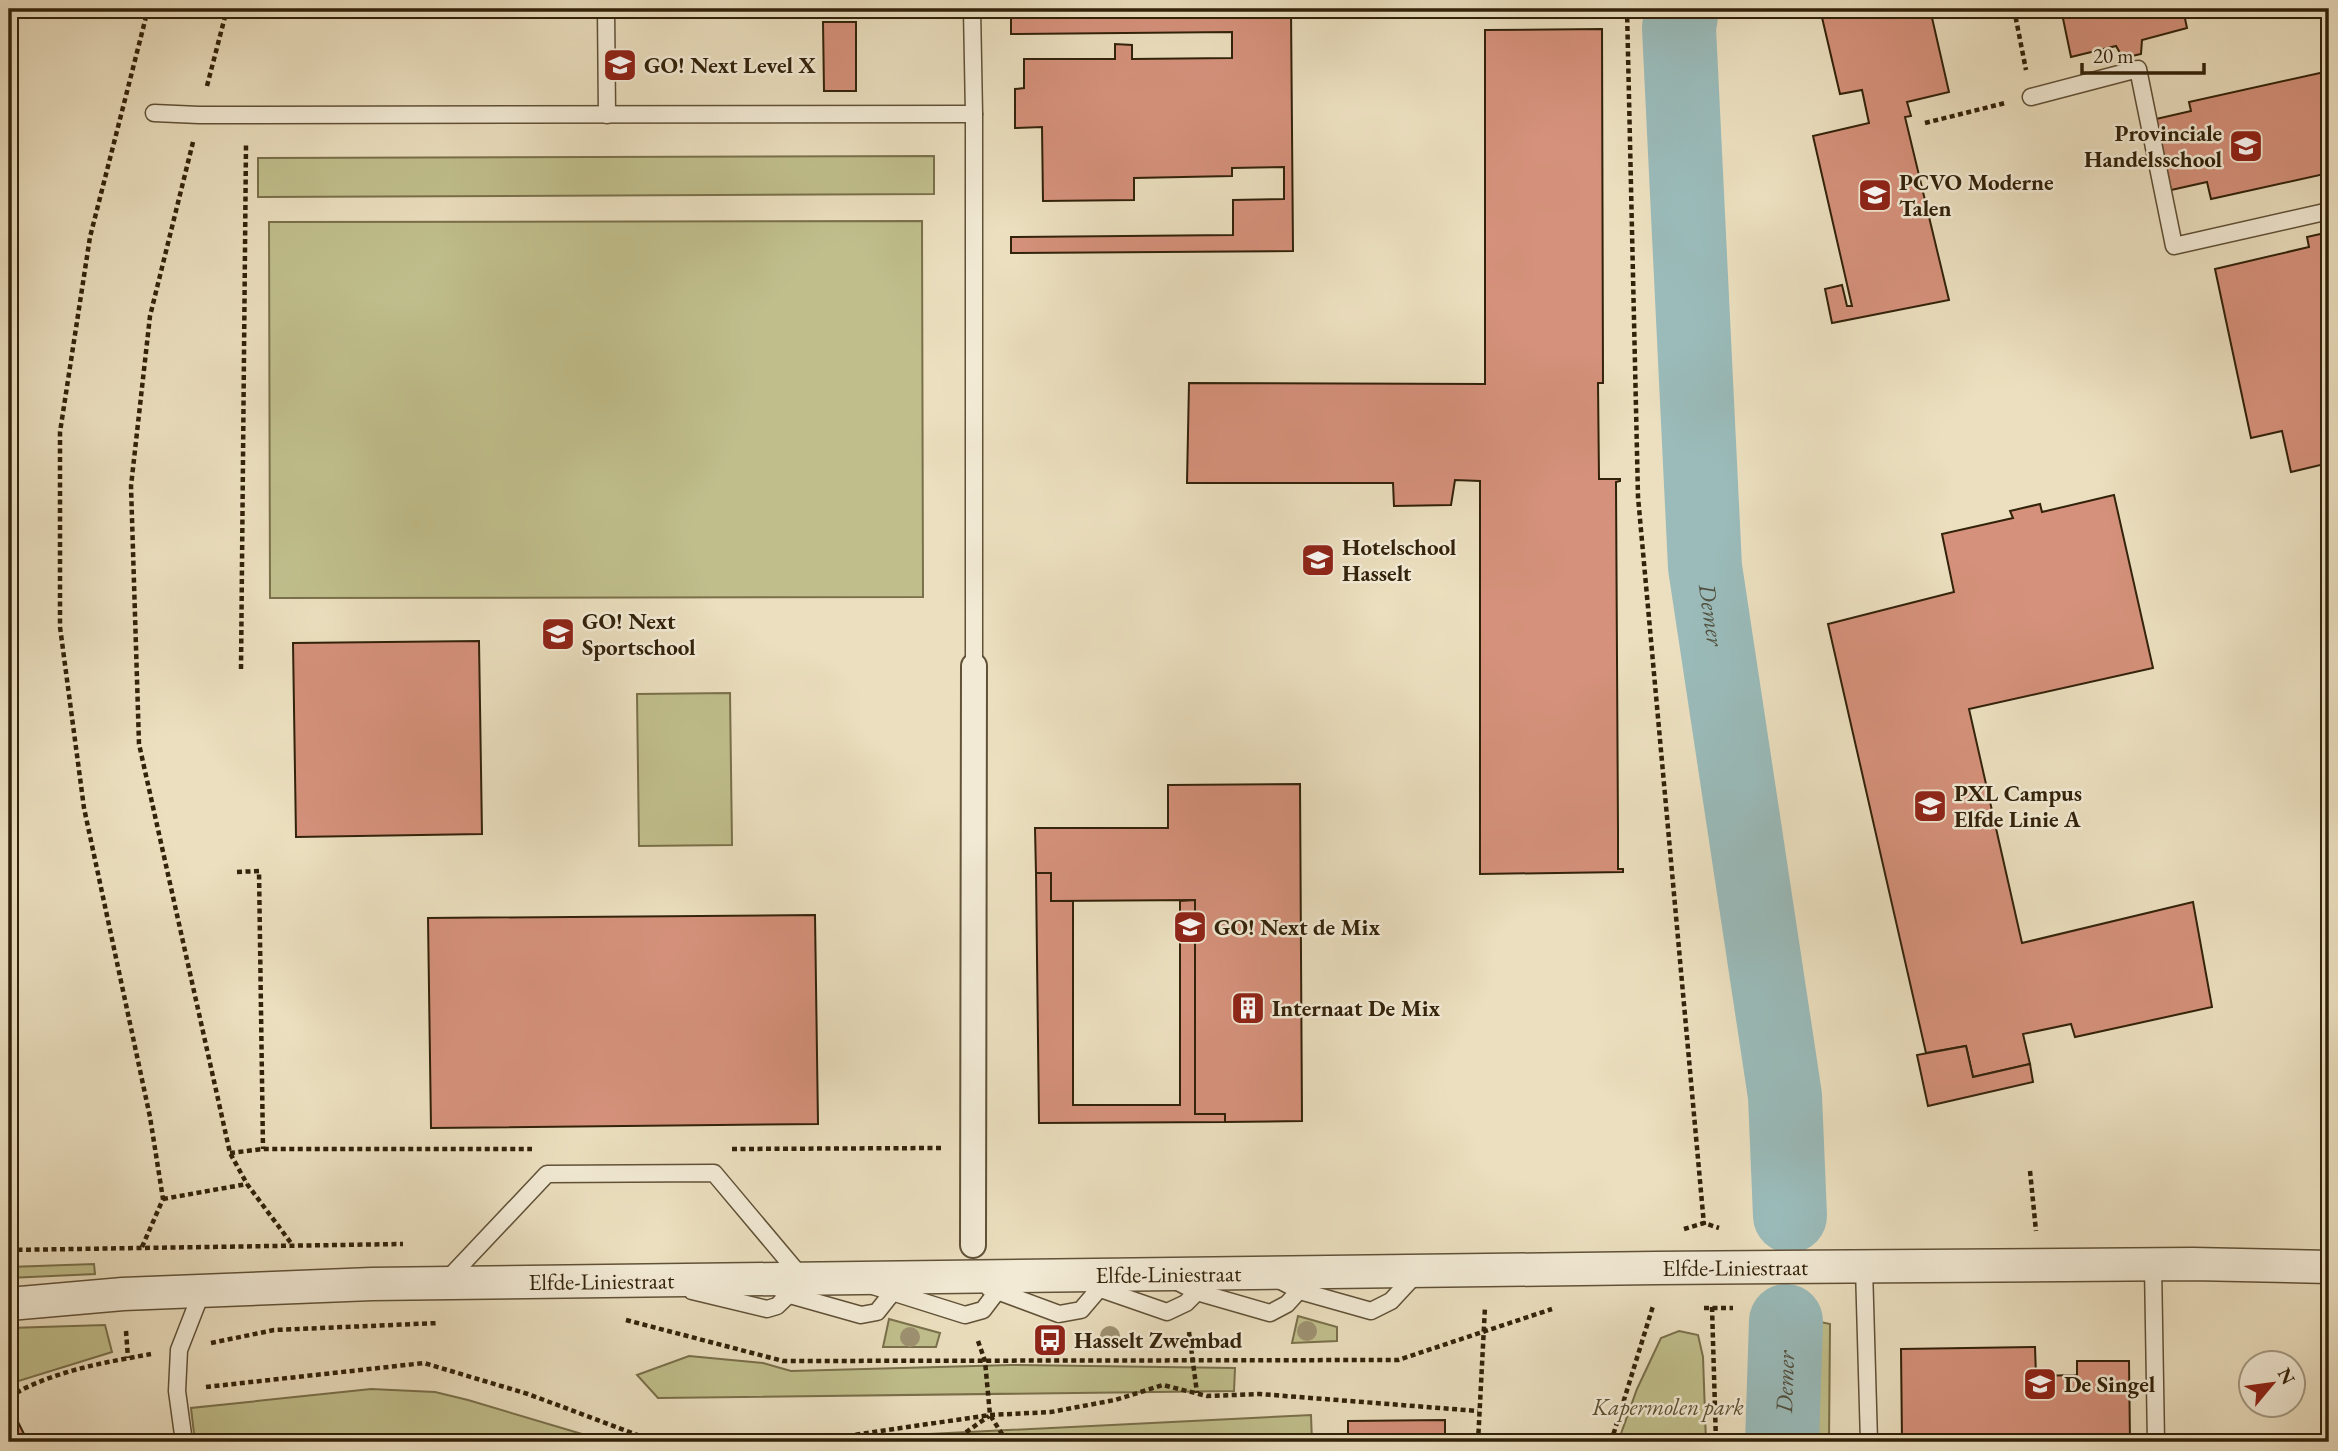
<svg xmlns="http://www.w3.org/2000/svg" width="2338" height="1451" font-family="'EB Garamond',serif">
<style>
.green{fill:#c0bf8c;stroke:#79704b;stroke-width:2}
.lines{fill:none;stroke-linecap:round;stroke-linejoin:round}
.river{stroke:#9abbba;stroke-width:74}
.building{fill:#d5917b;stroke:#32220a;stroke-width:2}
.service-casing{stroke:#605137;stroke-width:19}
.pedestrian-casing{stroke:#605137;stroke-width:28}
.minor-casing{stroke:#605137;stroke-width:35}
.path{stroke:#32220a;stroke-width:4.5;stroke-dasharray:5 3.5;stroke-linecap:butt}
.service{stroke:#f2ead5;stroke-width:16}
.pedestrian{stroke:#f2ead5;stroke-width:24}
.minor{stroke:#f2ead5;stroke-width:32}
.tree{fill:#9d9171}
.labels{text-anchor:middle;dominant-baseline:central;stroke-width:5;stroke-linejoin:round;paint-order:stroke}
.poi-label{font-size:23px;font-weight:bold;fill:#32220a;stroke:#f2ead5;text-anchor:start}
.street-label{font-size:23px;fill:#32220a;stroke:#f2ead5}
.park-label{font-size:23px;font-style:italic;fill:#5d5131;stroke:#f2ead5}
.water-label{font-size:24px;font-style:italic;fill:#51503f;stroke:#f2ead5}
</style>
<rect width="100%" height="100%" fill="#ebdfbf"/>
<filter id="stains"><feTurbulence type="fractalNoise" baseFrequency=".00286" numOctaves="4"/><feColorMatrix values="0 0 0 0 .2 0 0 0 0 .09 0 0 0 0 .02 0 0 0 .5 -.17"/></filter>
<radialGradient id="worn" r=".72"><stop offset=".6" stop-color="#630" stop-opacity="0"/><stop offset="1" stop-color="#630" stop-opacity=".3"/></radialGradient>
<g class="green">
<polygon points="934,156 934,194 258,197 258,158"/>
<polygon points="922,221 923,597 270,598 269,222"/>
<polygon points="730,693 732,845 639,846 637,694"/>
<polygon points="94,1264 95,1274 9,1278 9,1267"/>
<polygon points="1298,1316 1337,1327 1337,1341 1292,1343"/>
<polygon points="889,1319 940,1333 936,1347 883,1347"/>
<polygon points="1811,1320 1830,1324 1829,1442 1811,1442"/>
<polygon points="105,1325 112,1352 9,1384 9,1328"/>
<polygon points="1679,1331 1698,1335 1703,1357 1706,1442 1618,1442 1637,1389 1661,1338"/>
<polygon points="689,1356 763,1363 791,1371 1012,1365 1235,1368 1234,1391 658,1398 637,1375"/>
<polygon points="371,1389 435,1392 468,1400 582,1434 600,1442 195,1442 191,1408"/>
<polygon points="1311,1415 1312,1442 769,1442"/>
</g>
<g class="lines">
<g class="river">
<path id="s1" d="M 1682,9 L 1679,28 L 1705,567 L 1785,1096 L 1790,1216"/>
<path id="s2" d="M 1782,1442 L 1786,1321"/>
</g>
</g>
<g class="building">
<polygon points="1011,9 1291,9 1293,251 1011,253 1011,237 1233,235 1233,200 1284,199 1284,167 1232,168 1232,176 1134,178 1134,200 1043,201 1042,127 1015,128 1015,89 1024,88 1024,59 1115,59 1115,44 1132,45 1132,59 1232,58 1232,32 1011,34"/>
<polygon points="1820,9 1930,9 1949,92 1907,102 1911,116 1905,117 1949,300 1832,323 1825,289 1842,285 1847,306 1852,306 1813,136 1869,123 1862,90 1840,94"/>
<polygon points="2061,9 2183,9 2187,28 2142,40 2141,54 2123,58 2116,46 2071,57"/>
<polygon points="823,22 856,22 856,91 824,91"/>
<polygon points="1602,29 1603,383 1598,383 1599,479 1620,479 1620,481 1616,482 1618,833 1618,869 1623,869 1623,872 1480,874 1480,481 1455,480 1451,505 1394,506 1393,483 1187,483 1189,383 1485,384 1485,30"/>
<polygon points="2329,71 2329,173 2211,199 2207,182 2171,190 2156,119 2191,111 2189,102"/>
<polygon points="2329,232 2329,463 2291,472 2282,431 2251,438 2215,269 2309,247 2307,237"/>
<polygon points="2114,495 2153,668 1969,709 2022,943 2193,902 2212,1007 2075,1037 2071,1024 2023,1034 2030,1064 1973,1077 1966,1046 1926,1053 1828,624 1954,592 1942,534 2013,518 2010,511 2040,504 2042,512"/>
<polygon points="479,641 482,834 296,837 293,643"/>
<polygon points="1300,784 1302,1121 1225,1122 1225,1114 1195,1114 1195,900 1051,901 1051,873 1036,873 1035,828 1168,828 1168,785"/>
<polygon points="1036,873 1051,873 1051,901 1073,901 1073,1105 1180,1105 1180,901 1195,900 1195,1114 1225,1114 1225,1122 1039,1123"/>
<polygon points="815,915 818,1124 431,1128 428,918"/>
<polygon points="1966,1046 1973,1077 2030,1064 2033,1082 1928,1106 1917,1055"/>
<polygon points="2035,1347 2036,1376 2077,1375 2077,1361 2129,1361 2130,1442 1902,1442 1901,1349"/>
<polygon points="1445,1420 1445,1442 1348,1442 1348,1421"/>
<polygon points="18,1422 28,1442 9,1442 9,1427"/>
</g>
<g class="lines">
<g class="service-casing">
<g id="service">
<polyline points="606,9 607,115"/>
<polyline points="972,9 974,114 974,666"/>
<polyline points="2031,97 2138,69 2174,246 2329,211"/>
<polyline points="154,113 199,115 974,114"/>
<polyline points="2153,1266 2156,1442"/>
<polyline points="1864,1268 1869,1442"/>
<polyline points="1277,1279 1300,1291 1371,1311 1391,1301 1417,1273"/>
<polyline points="1174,1280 1197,1292 1270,1313 1287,1304 1306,1283"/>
<polyline points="445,1282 547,1174 714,1173 804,1280 777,1306 767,1309 692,1291"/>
<polyline points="873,1286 965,1315 983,1310 1008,1277"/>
<polyline points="1092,1286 1167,1312 1186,1303 1203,1286"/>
<polyline points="989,1288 1059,1314 1081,1310 1110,1276"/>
<polyline points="783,1293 861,1315 877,1312 896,1288"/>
<polyline points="184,1442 177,1391 179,1350 202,1291"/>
</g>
</g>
<g class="pedestrian-casing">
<polyline id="pedestrian" points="973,1245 974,666"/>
</g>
<g class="minor-casing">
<g id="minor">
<path id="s3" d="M 9,1304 L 123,1294 L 372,1284 L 1656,1268 L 2193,1264 L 2329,1267"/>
</g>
</g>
<g class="path">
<polyline points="1627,9 1638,497 1704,1225"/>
<polyline points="2014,9 2026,70"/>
<polyline points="207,86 227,9"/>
<polyline points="1925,123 2005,103"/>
<polyline points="193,142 150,316 131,486 139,744 230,1153 247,1184 291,1243"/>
<polyline points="241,669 246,144"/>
<polyline points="237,872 259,871 263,1149"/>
<polyline points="732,1149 941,1148"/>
<polyline points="230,1153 263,1149 532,1149"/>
<polyline points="2030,1171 2036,1231"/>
<polyline points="163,1199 247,1184"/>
<polyline points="1684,1229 1704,1223 1719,1228"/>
<polyline points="142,1247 163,1199 150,1117 84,808 60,627 60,432 90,237 148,9"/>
<polyline points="9,1250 403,1244"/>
<polyline points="1712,1307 1716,1442"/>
<polyline points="1704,1308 1733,1308"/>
<polyline points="626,1320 783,1361 1398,1360 1552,1309"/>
<polyline points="126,1331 128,1358"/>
<polyline points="1189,1332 1197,1393"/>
<polyline points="978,1341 985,1361 990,1415 1007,1442"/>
<polyline points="211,1343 274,1330 439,1323"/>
<polyline points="206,1387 424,1363 528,1394 651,1440 679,1442"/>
<path d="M 9,1397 C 52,1371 102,1363 151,1354"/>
<polyline points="805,1442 990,1415 1051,1412 1115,1400 1163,1385 1207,1396 1260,1394 1478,1411"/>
<polyline points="952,1442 989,1416"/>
<polyline points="1478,1442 1485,1307"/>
<polyline points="1611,1442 1653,1306"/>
</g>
<use href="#service" class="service"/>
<use href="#pedestrian" class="pedestrian"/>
<use href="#minor" class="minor"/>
</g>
<g class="tree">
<circle cx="1307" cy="1331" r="10"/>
<circle cx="1110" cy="1336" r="10"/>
<circle cx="910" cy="1337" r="10"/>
</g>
<defs>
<g id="school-square" transform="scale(1.75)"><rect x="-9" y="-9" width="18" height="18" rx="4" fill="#8f2418" stroke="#f2ead5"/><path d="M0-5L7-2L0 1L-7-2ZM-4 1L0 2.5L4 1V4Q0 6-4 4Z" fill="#fff"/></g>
<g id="university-square" transform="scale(1.75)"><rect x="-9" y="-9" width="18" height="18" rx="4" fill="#8f2418" stroke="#f2ead5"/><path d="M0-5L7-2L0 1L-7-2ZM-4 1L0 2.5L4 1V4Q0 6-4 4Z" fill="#fff"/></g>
<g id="building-square" transform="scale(1.75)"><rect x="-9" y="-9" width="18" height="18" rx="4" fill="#8f2418" stroke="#f2ead5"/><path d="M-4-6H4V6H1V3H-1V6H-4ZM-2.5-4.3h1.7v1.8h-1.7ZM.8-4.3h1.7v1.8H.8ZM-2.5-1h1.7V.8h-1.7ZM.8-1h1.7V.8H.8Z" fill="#fff"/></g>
<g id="bus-square" transform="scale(1.75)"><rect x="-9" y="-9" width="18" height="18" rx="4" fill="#8f2418" stroke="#f2ead5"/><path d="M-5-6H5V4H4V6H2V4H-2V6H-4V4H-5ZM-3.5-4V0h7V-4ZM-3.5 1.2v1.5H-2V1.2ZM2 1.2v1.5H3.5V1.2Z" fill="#fff"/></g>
</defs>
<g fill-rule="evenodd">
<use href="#school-square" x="620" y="65"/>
<use href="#school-square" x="2246" y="146"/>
<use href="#school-square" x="1875" y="195"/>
<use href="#school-square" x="1318" y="560"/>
<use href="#school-square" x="558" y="634"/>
<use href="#university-square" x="1930" y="806"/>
<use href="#school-square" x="1190" y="927"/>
<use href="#building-square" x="1248" y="1008"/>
<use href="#bus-square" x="1050" y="1340"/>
<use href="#school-square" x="2040" y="1384"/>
</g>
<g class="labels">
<g class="poi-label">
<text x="644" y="65">GO! Next Level X</text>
<text x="2222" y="133" text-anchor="end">Provinciale<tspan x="2222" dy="26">Handelsschool</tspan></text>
<text x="1899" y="182">PCVO Moderne<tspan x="1899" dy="26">Talen</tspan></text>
<text x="1342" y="547">Hotelschool<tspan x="1342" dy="26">Hasselt</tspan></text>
<text x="582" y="621">GO! Next<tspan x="582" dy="26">Sportschool</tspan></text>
<text x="1954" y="793">PXL Campus<tspan x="1954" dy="26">Elfde Linie A</tspan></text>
<text x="1214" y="927">GO! Next de Mix</text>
<text x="1272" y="1008">Internaat De Mix</text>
<text x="1074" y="1340">Hasselt Zwembad</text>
<text x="2064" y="1384">De Singel</text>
</g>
<g class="street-label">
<text stroke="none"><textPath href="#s3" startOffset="1727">Elfde-Liniestraat</textPath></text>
<text stroke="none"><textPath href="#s3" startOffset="1160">Elfde-Liniestraat</textPath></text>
<text stroke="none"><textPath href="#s3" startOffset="593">Elfde-Liniestraat</textPath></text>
</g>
<g class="park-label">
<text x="1668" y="1407">Kapermolen park</text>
</g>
<g class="water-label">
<text stroke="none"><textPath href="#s1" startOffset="607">Demer</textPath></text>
<text stroke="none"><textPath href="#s2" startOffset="60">Demer</textPath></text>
</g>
</g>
<rect width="2338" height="1451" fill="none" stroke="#ebdfbf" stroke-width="35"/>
<rect x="10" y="10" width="2317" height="1430" fill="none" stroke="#32220a" stroke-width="3.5"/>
<rect x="18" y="18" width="2303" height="1416" fill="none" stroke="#32220a" stroke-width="2"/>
<g transform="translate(2272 1384) rotate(61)"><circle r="33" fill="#f2ead5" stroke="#a59a84" stroke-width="2"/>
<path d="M0-5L12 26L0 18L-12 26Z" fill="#8f2418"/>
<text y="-10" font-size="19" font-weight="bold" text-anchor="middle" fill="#32220a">N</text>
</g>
<path d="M2082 63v10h122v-10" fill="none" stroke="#32220a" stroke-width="3.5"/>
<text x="2093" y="63" font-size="21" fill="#32220a" stroke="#f2ead5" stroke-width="5" paint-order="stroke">20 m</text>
<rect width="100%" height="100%" filter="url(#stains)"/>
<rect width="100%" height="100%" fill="url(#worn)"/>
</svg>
